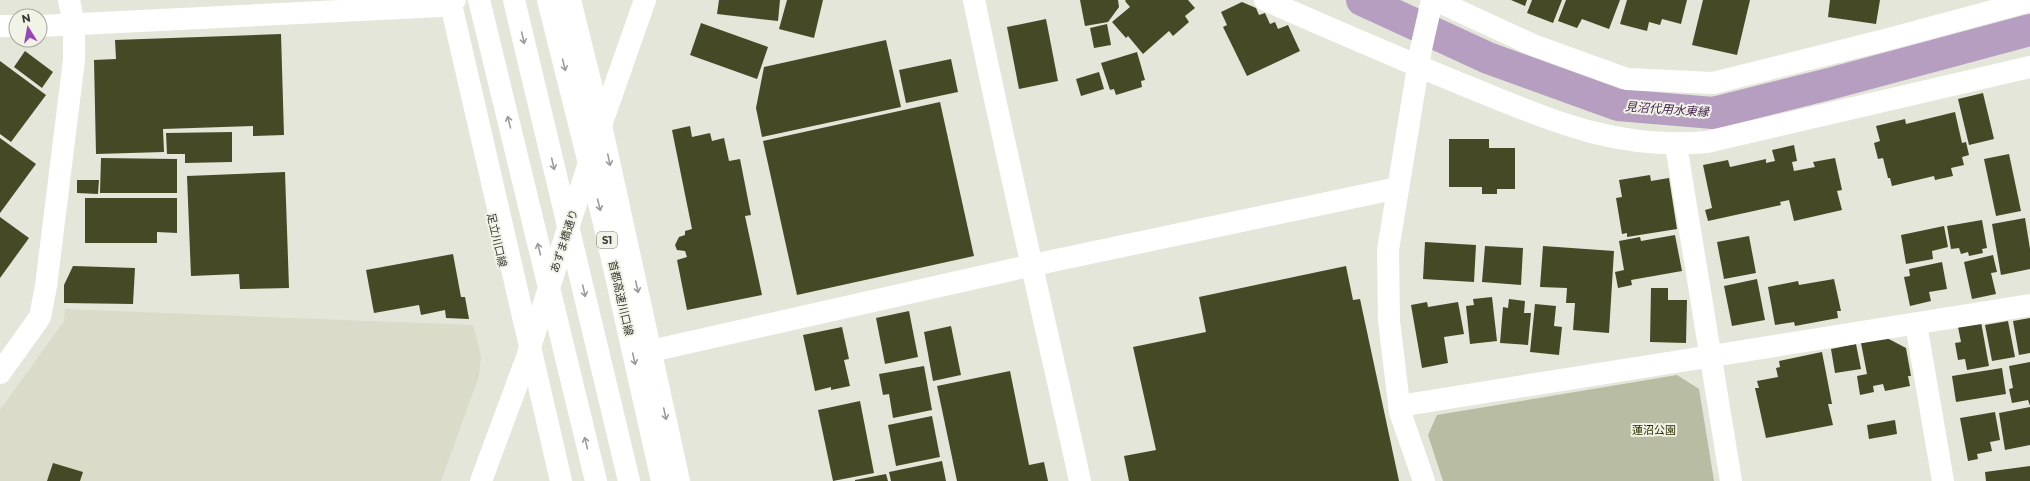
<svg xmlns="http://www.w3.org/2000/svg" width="2030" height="481" font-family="Montserrat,'Noto Sans JP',sans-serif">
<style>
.built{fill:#dadcc9}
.green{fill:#b8bca2}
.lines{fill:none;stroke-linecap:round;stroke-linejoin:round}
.canal{stroke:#b69ec0;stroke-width:32}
.building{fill:#464925}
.minor{stroke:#fff;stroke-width:22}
.major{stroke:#fff;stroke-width:22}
.highway{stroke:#fff;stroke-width:22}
.oneway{stroke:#9b9c99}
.labels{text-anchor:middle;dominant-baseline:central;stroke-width:4;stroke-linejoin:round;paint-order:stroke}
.shield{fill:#f2f3e7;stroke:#6f7069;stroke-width:1}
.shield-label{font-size:10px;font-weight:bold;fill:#373833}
.street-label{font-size:11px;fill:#373833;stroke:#f2f3e7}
.park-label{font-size:11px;fill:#2e3100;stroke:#f2f3e7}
.water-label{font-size:12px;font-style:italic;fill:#472754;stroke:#f2f3e7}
</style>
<rect width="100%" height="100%" fill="#e4e6da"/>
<polygon class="built" points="65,309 473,325 481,356 479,376 441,481 0,481 0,410 64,321"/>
<polygon class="green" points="1677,375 1699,389 1714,481 1443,481 1428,435 1437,415"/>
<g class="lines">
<polyline class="canal" points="1362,0 1488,58 1618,105 1713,113 1829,84 2030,30"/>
</g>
<g class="building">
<polygon points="719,0 780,0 778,21 717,14"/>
<polygon points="787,0 823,0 814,38 779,29"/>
<polygon points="1080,0 1118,0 1119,7 1108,22 1085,26"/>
<polygon points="1126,0 1188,0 1195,8 1185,16 1189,22 1173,36 1169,31 1143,54 1128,36 1126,38 1112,22 1130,7 1125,1"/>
<polygon points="1511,0 1527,0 1525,6"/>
<polygon points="1532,0 1562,0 1553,23 1527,13"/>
<polygon points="1566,0 1620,0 1609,29 1582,19 1577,28 1558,21"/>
<polygon points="1627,0 1687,0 1681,24 1662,19 1660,25 1649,22 1647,31 1620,24"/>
<polygon points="1703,0 1750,0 1737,55 1692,45"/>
<polygon points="1830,0 1880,0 1876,24 1828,17"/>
<polygon points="1242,2 1256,8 1259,15 1265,13 1270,24 1275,22 1278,29 1288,25 1300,51 1247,76 1223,27 1227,25 1221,12"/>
<polygon points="1046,19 1058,81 1019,89 1007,27"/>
<polygon points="701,23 768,47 757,79 690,55"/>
<polygon points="1107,24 1111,45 1094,48 1090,28"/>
<polygon points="281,34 284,135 253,136 253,126 163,129 164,152 96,154 94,60 116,59 115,40"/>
<polygon points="886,40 901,107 762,137 756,108 764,67"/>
<polygon points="25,51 53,72 42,88 14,67"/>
<polygon points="1137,52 1145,80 1141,81 1142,87 1116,95 1114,89 1110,90 1101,63"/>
<polygon points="951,59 958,92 906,103 899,70"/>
<polygon points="0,61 46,95 11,142 0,134"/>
<polygon points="1099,72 1104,89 1081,96 1076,79"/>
<polygon points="1983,93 1994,139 1969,145 1958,99"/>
<polygon points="940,102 974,256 797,295 763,141"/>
<polygon points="1955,112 1962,143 1966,142 1969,155 1962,157 1964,165 1951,168 1953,176 1935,180 1934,176 1892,186 1890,178 1888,178 1883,158 1878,159 1874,143 1880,141 1876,126 1905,119 1906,124"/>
<polygon points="690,126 692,137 710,133 712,141 724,138 729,161 740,159 751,215 745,216 762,295 687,310 677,260 687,257 685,251 677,250 675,245 679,237 685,235 685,231 692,229 672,130"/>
<polygon points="232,132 232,162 185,163 185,154 167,154 166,133"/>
<polygon points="0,138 36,164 0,213"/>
<polygon points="1449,139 1489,139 1489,148 1515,148 1515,189 1497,189 1497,194 1482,194 1482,187 1449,187"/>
<polygon points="1794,145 1797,161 1792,162 1794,171 1815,167 1813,162 1835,158 1842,190 1837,191 1842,210 1794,221 1789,200 1780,202 1781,205 1708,221 1705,210 1712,208 1703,165 1728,160 1730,167 1766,159 1766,163 1775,161 1772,150"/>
<polygon points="2009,154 2021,211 1996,216 1984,159"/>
<polygon points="101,158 177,159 177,193 100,193"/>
<polygon points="285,172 289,288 240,289 239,274 191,276 187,176"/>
<polygon points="1650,175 1651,181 1669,178 1677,229 1627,237 1627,233 1622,234 1616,198 1622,197 1619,180"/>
<polygon points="77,180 99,180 98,194 77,193"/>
<polygon points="85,198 177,198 177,233 157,232 157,243 85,243"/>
<polygon points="0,217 29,238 0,278"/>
<polygon points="2025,218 2030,249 2030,269 2001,275 1992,224"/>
<polygon points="1982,220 1987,248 1982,249 1983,253 1969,256 1968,252 1961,254 1959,248 1951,249 1947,226"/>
<polygon points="1944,226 1948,247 1932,251 1933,259 1906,264 1901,235"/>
<polygon points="1675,235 1682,271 1631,280 1632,285 1618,288 1615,272 1624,270 1619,241 1640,237 1641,241"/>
<polygon points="1749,236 1756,273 1724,279 1717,242"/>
<polygon points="1425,242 1476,245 1474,282 1423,279"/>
<polygon points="1485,246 1523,248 1521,285 1482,282"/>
<polygon points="1543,246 1614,251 1609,333 1573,330 1575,303 1566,303 1567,288 1540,287"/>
<polygon points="453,254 461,297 465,297 469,319 446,318 445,310 421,315 419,305 374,313 366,270"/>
<polygon points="1993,255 1997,272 1991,273 1996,294 1972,299 1964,262"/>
<polygon points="1942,262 1947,289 1929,292 1931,301 1910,306 1904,277 1910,276 1909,269"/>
<polygon points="73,266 135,268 133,304 64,303 64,285"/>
<polygon points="1346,266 1353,300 1360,299 1399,481 1129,481 1124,456 1156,450 1133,347 1206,332 1199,297"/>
<polygon points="1757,279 1765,320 1732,326 1724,286"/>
<polygon points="1834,279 1841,311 1837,311 1838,318 1795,326 1794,322 1775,325 1768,287 1798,281 1799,285"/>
<polygon points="1651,288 1668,288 1668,300 1687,300 1686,343 1650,342"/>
<polygon points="1492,297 1497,341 1470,344 1466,306 1474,305 1473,299"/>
<polygon points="1509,299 1525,301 1524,313 1531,313 1528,345 1500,343 1503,307 1508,308"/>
<polygon points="1427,302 1428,307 1458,302 1464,334 1444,337 1448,363 1422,368 1411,305"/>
<polygon points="1535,304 1556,306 1554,326 1562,327 1559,355 1530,352"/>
<polygon points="909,311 918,357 885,364 876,318"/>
<polygon points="2030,318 2030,353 2019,355 2013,321"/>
<polygon points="2008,321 2015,357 1992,361 1985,325"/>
<polygon points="1981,322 1989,366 1967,370 1965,359 1958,360 1955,343 1961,342 1958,327"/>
<polygon points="951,326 961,375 933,381 924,332"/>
<polygon points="842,327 849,359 844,360 850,386 831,390 831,387 815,391 803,335"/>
<polygon points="1887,338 1906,348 1911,376 1908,376 1910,386 1885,391 1883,384 1873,386 1874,392 1860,395 1857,376 1867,374 1861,343"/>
<polygon points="1856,344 1861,369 1835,373 1831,349"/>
<polygon points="1822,352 1832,404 1828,404 1833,425 1766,438 1755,388 1759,388 1757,381 1778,377 1776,368 1780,367 1779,361"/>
<polygon points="2030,362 2030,406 2028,400 2012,403 2009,389 2013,388 2009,366"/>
<polygon points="924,366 932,410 893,418 889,394 883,395 879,374"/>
<polygon points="2002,368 2006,394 1956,402 1952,376"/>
<polygon points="1010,371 1029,465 1044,462 1048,481 957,481 937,386"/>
<polygon points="860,401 874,473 833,481 818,410"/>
<polygon points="2030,407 2030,445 2005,450 1999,413"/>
<polygon points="1995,412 2000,440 1990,442 1992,451 1977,454 1978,459 1968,461 1960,418"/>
<polygon points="932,416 940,457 896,466 888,425"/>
<polygon points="1895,420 1897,434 1869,439 1867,425"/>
<polygon points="942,461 946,481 891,481 889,472"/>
<polygon points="53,463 83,472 80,481 47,481"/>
<polygon points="2030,466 2030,481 1986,481 1985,472"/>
<polygon points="886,474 888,481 855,481 855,480"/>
</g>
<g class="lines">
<g class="minor">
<path d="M 974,0 C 1007,161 1045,321 1080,481"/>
<path d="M 1265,0 C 1334,30 1402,60 1471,88 C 1553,121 1616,150 1707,142 L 2030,67"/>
<polyline points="1435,0 1533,45 1627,79 1713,83 1885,40 2030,1"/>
<polyline points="0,26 16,26"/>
<polyline points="40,26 441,6 455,0"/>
<polyline points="1676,145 1731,481"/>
<polyline points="1916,324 1943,481"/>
<polyline points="651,351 1033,265 1398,188"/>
<polyline points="0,373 40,317 46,286 74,60 74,25 69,0"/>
<polyline points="1399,406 2030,305"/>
<polyline points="481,481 526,360 601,125 645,0"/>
<polyline points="1424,481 1400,412 1389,321 1388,250 1421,49 1432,0"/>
</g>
<polyline class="major" points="570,0 601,125 679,481"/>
<g class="highway">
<polyline points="450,0 561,481"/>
<polyline points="479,0 596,481"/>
<polyline points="514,0 629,481"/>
<polyline points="548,0 604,223 662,481"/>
</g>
</g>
<defs><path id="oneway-shaft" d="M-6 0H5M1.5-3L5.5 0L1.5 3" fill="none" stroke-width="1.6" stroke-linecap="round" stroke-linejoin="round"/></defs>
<g class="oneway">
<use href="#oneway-shaft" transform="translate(523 38) rotate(77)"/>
<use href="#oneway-shaft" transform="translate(564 65) rotate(76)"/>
<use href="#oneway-shaft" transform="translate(509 122) rotate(-104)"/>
<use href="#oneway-shaft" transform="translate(609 160) rotate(78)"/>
<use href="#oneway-shaft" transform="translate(553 164) rotate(77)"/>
<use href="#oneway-shaft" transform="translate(599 205) rotate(76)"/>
<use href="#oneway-shaft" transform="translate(539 249) rotate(-104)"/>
<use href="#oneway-shaft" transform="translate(637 287) rotate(78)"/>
<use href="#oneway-shaft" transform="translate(584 291) rotate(77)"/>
<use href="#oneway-shaft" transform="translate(634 359) rotate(77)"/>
<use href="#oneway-shaft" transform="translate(665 414) rotate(78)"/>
<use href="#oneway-shaft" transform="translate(586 443) rotate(-104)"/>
</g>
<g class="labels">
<rect class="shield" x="597" y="232" width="20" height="16" rx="3"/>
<g class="shield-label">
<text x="607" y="240">S1</text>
</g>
<g class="street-label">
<text transform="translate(497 240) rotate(77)">足立川口線</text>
<text transform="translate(564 241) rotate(-72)">あずま橋通り</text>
<text transform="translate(621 298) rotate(77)">首都高速川口線</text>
</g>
<g class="park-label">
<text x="1654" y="430">蓮沼公園</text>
</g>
<g class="water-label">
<text transform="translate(1667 109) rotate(4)">見沼代用水東縁</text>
</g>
</g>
<g transform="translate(28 28) rotate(349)"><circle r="19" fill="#f2f3e7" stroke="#a7a89f"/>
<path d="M0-3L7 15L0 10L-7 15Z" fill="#9846b6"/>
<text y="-6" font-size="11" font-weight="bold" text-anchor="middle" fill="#373833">N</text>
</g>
</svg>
